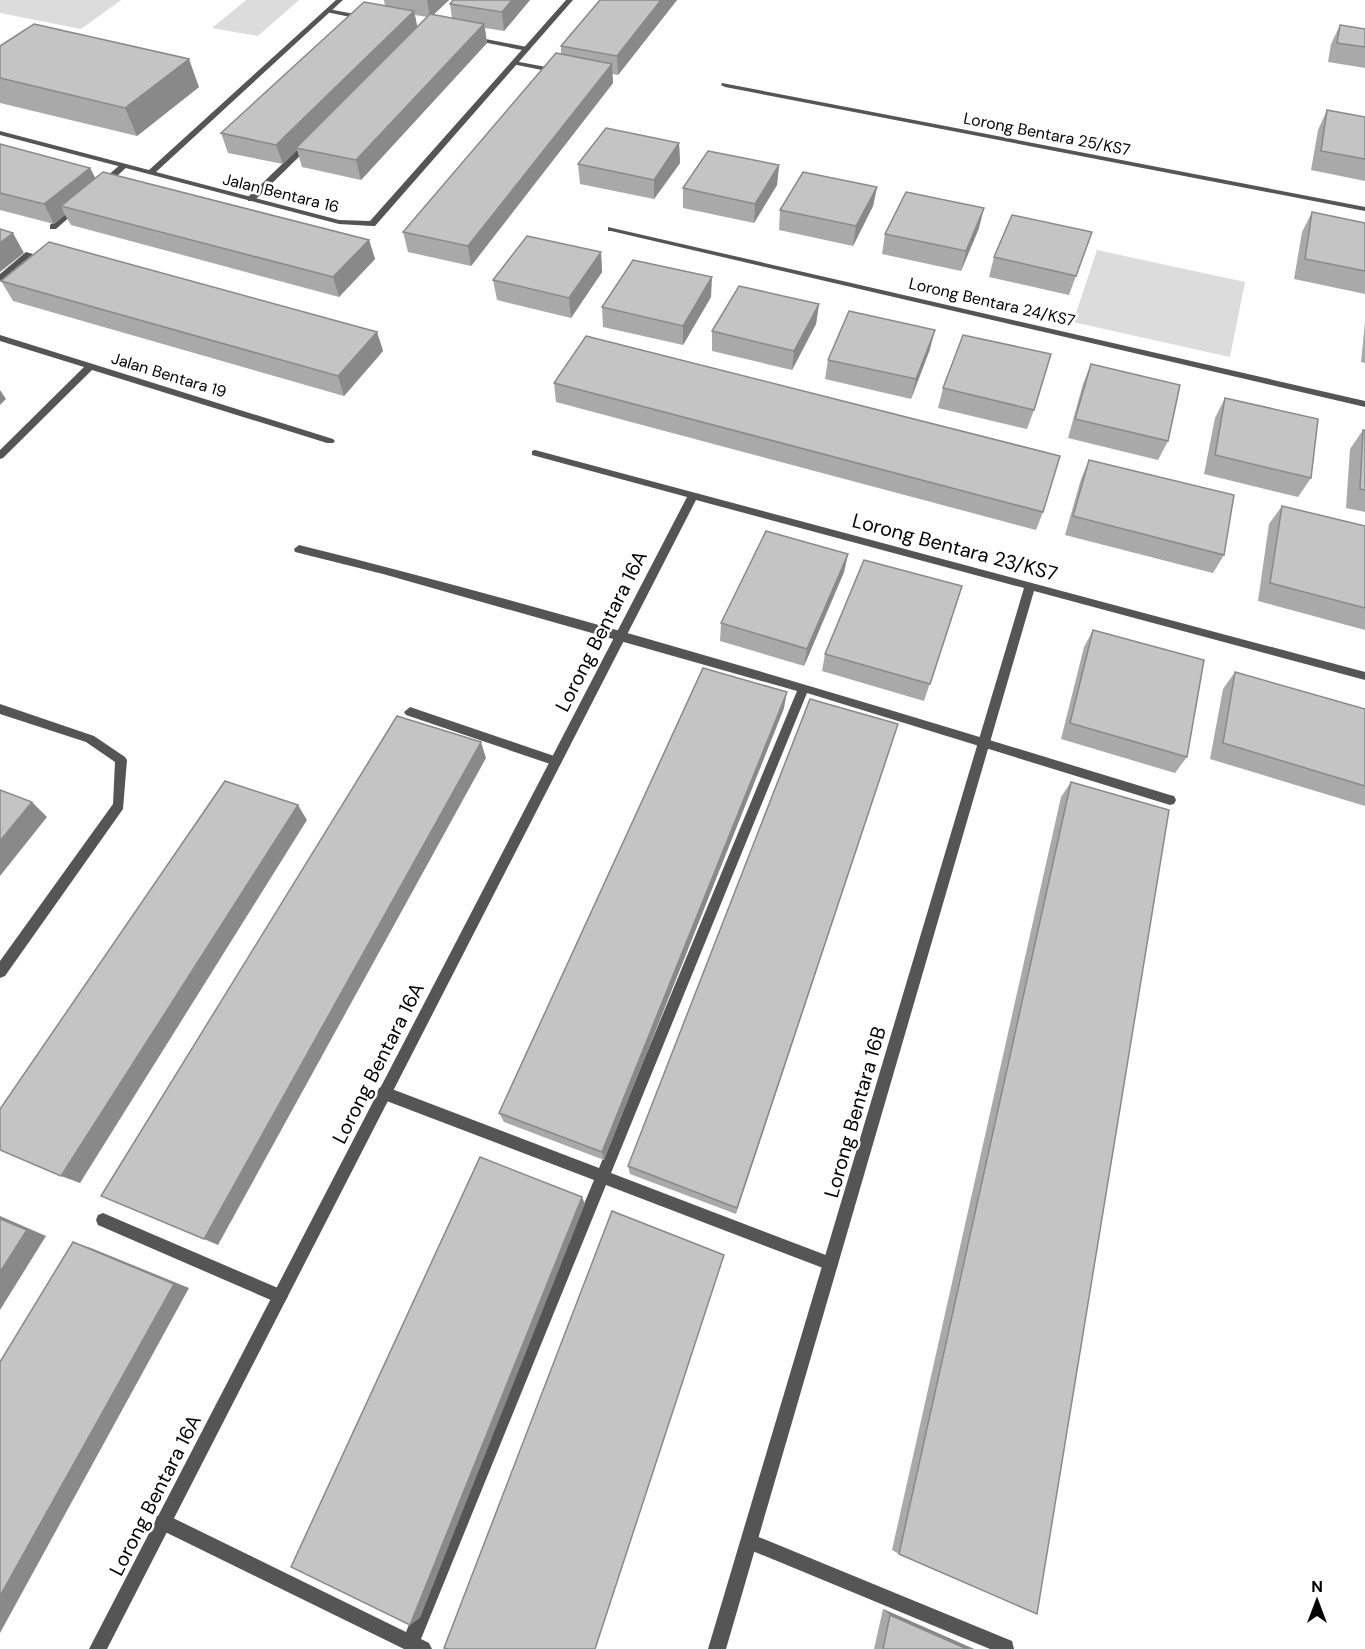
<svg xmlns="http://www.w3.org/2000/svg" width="1365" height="1649" font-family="'DM Sans',sans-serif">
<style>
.green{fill:#dcdcdc}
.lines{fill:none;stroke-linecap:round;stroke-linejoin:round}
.lane{fill:#555;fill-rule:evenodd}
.street{fill:#555;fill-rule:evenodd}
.wall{fill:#a9a9a9;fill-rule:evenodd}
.shaded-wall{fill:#898989}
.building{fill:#c4c4c4;stroke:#898989;stroke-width:1.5}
.labels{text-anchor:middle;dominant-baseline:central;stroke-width:5;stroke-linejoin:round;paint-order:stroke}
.far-street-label{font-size:16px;fill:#000;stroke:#fff}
.street-label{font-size:20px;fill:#000;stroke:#fff}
</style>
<rect width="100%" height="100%" fill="#fff"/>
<g class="green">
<polygon points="0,0 121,0 81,29 0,13"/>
<polygon points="246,0 299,0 258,36 212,28"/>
<polygon points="1097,250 1245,282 1230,357 1073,322"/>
</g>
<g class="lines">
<g class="lane">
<polygon points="328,9 365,16 368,18 365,20 326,12 326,10"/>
<polygon points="470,36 527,47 530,49 527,51 468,39 468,37"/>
<polygon points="514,61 557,69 560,71 557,73 512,64 511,63"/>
<polygon points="305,142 312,144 254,201 248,201 248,197"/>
<polygon points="121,164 128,166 105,187 99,187 99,183"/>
<polygon points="75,204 82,206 56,229 50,229 50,225"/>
<polygon points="26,252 33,254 0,281 0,274"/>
<path d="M 299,545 C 592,618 881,707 1170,795 L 1174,796 L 1176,800 L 1174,804 L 1170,805 L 807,693 L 611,1173 L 831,1257 L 836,1259 L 838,1264 L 836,1269 L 831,1271 L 606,1185 L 421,1639 L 429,1643 L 432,1649 L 404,1649 L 157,1528 L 155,1522 L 157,1516 L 163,1514 L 169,1516 L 406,1632 L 594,1180 L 384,1100 L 379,1098 L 377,1093 L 379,1088 L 384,1086 L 599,1168 L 797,691 L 383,574 L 295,552 L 294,549 Z"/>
<polygon points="410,707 560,758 562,761 560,764 556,766 406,715 404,712"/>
<polygon points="103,1213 285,1291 288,1296 285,1301 280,1304 98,1225 96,1220 98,1215"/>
<polygon points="749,1533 1012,1641 1014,1649 990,1649 743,1547 741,1541 743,1535"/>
</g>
<g class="street">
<polygon points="336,0 343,0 156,172 339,220 370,221 566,0 573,0 375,226 372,226 339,224 0,135 0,131 149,170"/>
<polygon points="722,83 1365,207 1365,211 725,87 721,85"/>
<polygon points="608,227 1365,401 1365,407 611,231 608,231"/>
<polygon points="0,335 333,439 335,441 333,443 327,443 92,370 3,458 0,459 0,450 84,367 0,341"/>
<polygon points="535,450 1365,672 1365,680 1034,591 726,1649 708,1649 1024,588 696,500 107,1649 89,1649 687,497 532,455 532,451"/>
<polygon points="0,704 94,736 125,757 127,760 123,809 5,976 0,978 0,961 113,804 115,762 86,742 0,714"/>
</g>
</g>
<g class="wall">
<path d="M 384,0 L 449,0 L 433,15 L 452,18 L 450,4 L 453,0 L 530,0 L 504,31 L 485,28 L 487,43 L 361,180 L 302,167 L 297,150 L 283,164 L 228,153 L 221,133 L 385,6 ZM 415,15 L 427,17 L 417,27 Z"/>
<polygon points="600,0 677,0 618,75 612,74 613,83 471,266 408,252 403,232 561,54 561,46"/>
<polygon points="1340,25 1365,29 1365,68 1328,62 1331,44"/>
<polygon points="0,46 199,87 137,136 0,103"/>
<polygon points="1327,110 1365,117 1365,181 1311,170 1318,130"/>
<polygon points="679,143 680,163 654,199 580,184 578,164"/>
<polygon points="0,144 90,168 95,178 369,240 375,259 339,297 71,225 65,215 54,224 0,210"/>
<polygon points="779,165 777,185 754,223 683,208 683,188"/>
<polygon points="877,187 873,206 853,246 779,230 780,210"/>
<polygon points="1312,212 1365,223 1365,294 1294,279 1302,232"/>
<polygon points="979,228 961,271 882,254 885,234"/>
<polygon points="1092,232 1069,295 989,277 994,257"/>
<polygon points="601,252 602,272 571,318 497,300 493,280"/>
<polygon points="1,281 377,332 383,351 344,396 13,301"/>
<polygon points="711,297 683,345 603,327 602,307"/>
<polygon points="819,304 816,324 792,370 712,351 712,331"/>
<polygon points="1365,322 1365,363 1361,362"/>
<polygon points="930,349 911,399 825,379 828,360"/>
<polygon points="1091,364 1168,441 1158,460 1068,438 1083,384"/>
<polygon points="554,383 1043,512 1036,530 556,402"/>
<polygon points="943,388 1034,410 1027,429 938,408"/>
<polygon points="1225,398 1311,478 1298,497 1204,474 1215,418"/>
<polygon points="1363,430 1365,430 1365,512 1346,508 1350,449"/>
<polygon points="1089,460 1224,555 1213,573 1065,535 1081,479"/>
<polygon points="1282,506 1365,526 1365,630 1258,601 1269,524"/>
<polygon points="848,554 844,572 804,666 720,641 721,623"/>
<polygon points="962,586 924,701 822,671 825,654"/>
<polygon points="1093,630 1187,757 1175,773 1061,739 1084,647"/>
<polygon points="1235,672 1365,709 1365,806 1210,759 1223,689"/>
<polygon points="784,708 604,1160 504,1122 499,1113"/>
<polygon points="893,740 736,1214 630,1174 628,1166"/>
<polygon points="1071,782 899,1554 892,1550 1061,797"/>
<polygon points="883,1609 974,1649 874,1649"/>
</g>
<g class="shaded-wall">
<polygon points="427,0 449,0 430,18"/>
<polygon points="512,0 530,0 504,31 502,12"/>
<polygon points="661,0 677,0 618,75 617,56"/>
<polygon points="414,11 418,30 296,148 297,150 283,164 276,145"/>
<polygon points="484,24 487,43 361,180 356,160"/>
<polygon points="189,59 199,87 137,136 125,108"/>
<polygon points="612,64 613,83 471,266 468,246"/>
<polygon points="679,143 680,163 654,199 654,180"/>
<polygon points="779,165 777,185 754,223 755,204"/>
<polygon points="90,168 100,187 61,206 65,215 54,224 44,204"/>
<polygon points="877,187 873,206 853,246 856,226"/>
<polygon points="984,208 979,228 961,271 966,251"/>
<polygon points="13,233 24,253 0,272 0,243"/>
<polygon points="369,240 375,259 339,297 333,277"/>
<polygon points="601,252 602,272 571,318 569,298"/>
<polygon points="712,277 711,297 683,345 683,326"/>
<polygon points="819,304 816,324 792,370 794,351"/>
<polygon points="935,330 930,349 911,399 916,379"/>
<polygon points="377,332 383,351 344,396 338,376"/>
<polygon points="0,390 6,399 0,405"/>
<polygon points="848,554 844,572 804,666 807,649"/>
<polygon points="787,692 784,708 604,1160 602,1152"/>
<polygon points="481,742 486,758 218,1245 204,1239"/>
<polygon points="32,802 47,817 0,876 0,841"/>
<polygon points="298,805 307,820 80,1183 61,1176"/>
<polygon points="582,1197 585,1204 420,1618 410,1625"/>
<polygon points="0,1216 46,1236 0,1310"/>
<polygon points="73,1242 91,1248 189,1288 0,1633 0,1596"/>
<polygon points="883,1609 974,1649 967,1649 890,1615"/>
</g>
<g class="building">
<polygon points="453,0 512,0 502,12 450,4"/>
<polygon points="600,0 661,0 617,56 561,46"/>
<polygon points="364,2 414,11 276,145 221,133"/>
<polygon points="430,14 484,24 356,160 296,148"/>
<polygon points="34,24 189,59 125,108 0,78 0,46"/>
<polygon points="1340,25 1365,29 1365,47 1337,43"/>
<polygon points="556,53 612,64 468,246 403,232"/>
<polygon points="1327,110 1365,117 1365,159 1321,151"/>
<polygon points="606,128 679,143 654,180 578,164"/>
<polygon points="0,144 90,168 44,204 0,193"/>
<polygon points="708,151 779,165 755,204 683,188"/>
<polygon points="103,172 369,240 333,277 61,206"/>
<polygon points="803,172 877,187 856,226 780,210"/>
<polygon points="906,192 984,208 966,251 885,234"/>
<polygon points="1312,212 1365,223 1365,271 1305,259"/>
<polygon points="1012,215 1092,232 1076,276 994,257"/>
<polygon points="0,229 13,233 0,243"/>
<polygon points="527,236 601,252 569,298 493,280"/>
<polygon points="49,242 377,332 338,376 1,281"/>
<polygon points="633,260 712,277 683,326 602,307"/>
<polygon points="739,286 819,304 794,351 712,331"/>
<polygon points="849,311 935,330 916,379 828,360"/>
<polygon points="963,335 1051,354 1034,410 943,388"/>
<polygon points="586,336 1060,456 1043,512 554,383"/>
<polygon points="1091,364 1180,385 1168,441 1075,419"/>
<polygon points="1225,398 1318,419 1311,478 1215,455"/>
<polygon points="1363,430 1365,430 1365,490 1360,489"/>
<polygon points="1089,460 1234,495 1224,555 1073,516"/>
<polygon points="1282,506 1365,526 1365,608 1270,583"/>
<polygon points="766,531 848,554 807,649 721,623"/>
<polygon points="864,560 962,586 930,684 825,654"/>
<polygon points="1093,630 1204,660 1187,757 1070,723"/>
<polygon points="703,668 787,692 602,1152 499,1113"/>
<polygon points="1235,672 1365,709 1365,786 1223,743"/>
<polygon points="810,699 898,724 737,1208 628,1166"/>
<polygon points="397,716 481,742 204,1239 101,1196"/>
<polygon points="225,781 298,805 61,1176 0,1150 0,1109"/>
<polygon points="1071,782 1169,810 1037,1614 899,1554"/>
<polygon points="0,790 32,802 0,841"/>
<polygon points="480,1157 582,1197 410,1625 291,1567"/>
<polygon points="612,1211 724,1255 595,1649 448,1649 444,1648"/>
<polygon points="0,1219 27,1230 0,1272"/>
<polygon points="73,1242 174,1284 0,1596 0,1362"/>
<polygon points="890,1615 967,1649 883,1649"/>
</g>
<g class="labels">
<g class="far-street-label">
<text transform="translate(1047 134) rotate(11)">Lorong Bentara 25/KS7</text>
<text transform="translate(281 193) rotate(14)">Jalan Bentara 16</text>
<text transform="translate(992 302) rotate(13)">Lorong Bentara 24/KS7</text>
<text transform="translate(169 375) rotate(17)">Jalan Bentara 19</text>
</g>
<g class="street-label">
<text transform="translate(955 547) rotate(15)">Lorong Bentara 23/KS7</text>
<text transform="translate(601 631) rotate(-63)">Lorong Bentara 16A</text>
<text transform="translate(378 1063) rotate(-63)">Lorong Bentara 16A</text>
<text transform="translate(855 1112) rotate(-74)">Lorong Bentara 16B</text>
<text transform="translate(155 1495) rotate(-63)">Lorong Bentara 16A</text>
</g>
</g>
<g transform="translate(1317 1601)" stroke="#ffffff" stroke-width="4.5" paint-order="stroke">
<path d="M0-4.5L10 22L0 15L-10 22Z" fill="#000000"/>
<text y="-9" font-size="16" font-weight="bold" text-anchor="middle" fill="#000000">N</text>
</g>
</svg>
